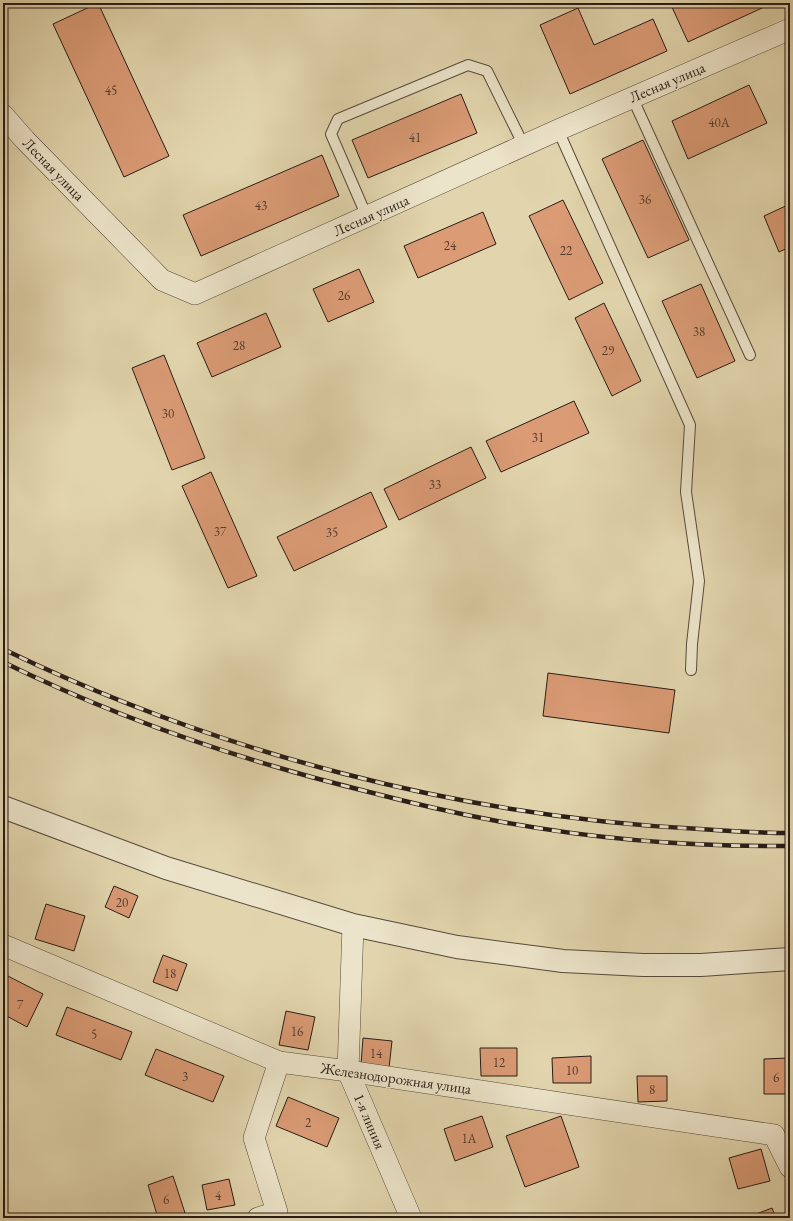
<svg xmlns="http://www.w3.org/2000/svg" width="793" height="1221" font-family="'EB Garamond',serif">
<style>
.building{fill:#da9b75;stroke:#281c17}
.lines{fill:none;stroke-linecap:round;stroke-linejoin:round}
.service-casing{stroke:#564a3c;stroke-width:12}
.minor-casing{stroke:#564a3c;stroke-width:22}
.tertiary-casing{stroke:#564a3c;stroke-width:24}
.service{stroke:#ece4ca;stroke-width:10}
.minor{stroke:#ece4ca;stroke-width:21}
.tertiary{stroke:#ece4ca;stroke-width:22}
.rail-casing{stroke:#281c17;stroke-width:4.5}
.rail{stroke:#ece4ca;stroke-width:3;stroke-dasharray:9;stroke-linecap:butt}
.labels{text-anchor:middle;dominant-baseline:central;stroke-width:3;stroke-linejoin:round;paint-order:stroke}
.number-label{font-size:13px;fill:#543c2e}
.street-label{font-size:15px;fill:#281c17;stroke:#ece4ca}
</style>
<rect width="100%" height="100%" fill="#e2d5ad"/>
<filter id="stains"><feTurbulence type="fractalNoise" baseFrequency=".005" numOctaves="4"/><feColorMatrix values="0 0 0 0 .2 0 0 0 0 .09 0 0 0 0 .02 0 0 0 .5 -.17"/></filter>
<radialGradient id="worn" r=".72"><stop offset=".6" stop-color="#630" stop-opacity="0"/><stop offset="1" stop-color="#630" stop-opacity=".3"/></radialGradient>
<g class="building">
<polygon points="98,3 169,156 124,177 53,24"/>
<polygon points="676,3 773,3 688,42 671,5"/>
<polygon points="578,8 594,45 653,19 667,51 570,94 540,25"/>
<polygon points="749,85 767,123 688,159 672,121"/>
<polygon points="461,94 477,133 368,178 352,140"/>
<polygon points="643,140 689,240 648,258 602,159"/>
<polygon points="322,155 339,196 201,256 183,215"/>
<polygon points="563,200 603,283 569,300 529,216"/>
<polygon points="790,204 790,247 779,252 764,216"/>
<polygon points="483,212 496,244 418,278 404,246"/>
<polygon points="359,269 374,302 328,322 313,289"/>
<polygon points="701,284 735,361 697,378 662,301"/>
<polygon points="604,303 641,381 612,396 575,318"/>
<polygon points="266,313 281,347 212,377 197,343"/>
<polygon points="164,355 205,458 172,470 132,368"/>
<polygon points="574,401 589,433 501,472 486,441"/>
<polygon points="471,447 486,478 399,520 384,489"/>
<polygon points="211,472 257,576 228,588 182,486"/>
<polygon points="371,492 387,527 294,571 277,537"/>
<polygon points="548,673 675,690 669,733 543,716"/>
<polygon points="114,886 138,896 129,918 105,907"/>
<polygon points="46,904 85,916 74,951 35,939"/>
<polygon points="163,955 187,964 177,991 153,982"/>
<polygon points="4,974 43,994 27,1027 3,1014"/>
<polygon points="67,1007 132,1032 121,1060 56,1035"/>
<polygon points="286,1011 315,1017 308,1050 279,1045"/>
<polygon points="363,1038 392,1041 389,1068 361,1065"/>
<polygon points="480,1048 517,1048 517,1076 481,1076"/>
<polygon points="156,1049 224,1076 213,1102 145,1075"/>
<polygon points="591,1056 591,1083 553,1083 552,1058"/>
<polygon points="788,1058 789,1094 764,1094 764,1059"/>
<polygon points="637,1076 667,1076 667,1101 638,1102"/>
<polygon points="288,1097 339,1118 327,1147 276,1126"/>
<polygon points="482,1116 493,1147 455,1161 444,1129"/>
<polygon points="561,1116 579,1167 525,1187 506,1136"/>
<polygon points="761,1149 770,1181 738,1189 729,1158"/>
<polygon points="173,1176 185,1213 170,1218 158,1218 148,1185"/>
<polygon points="229,1179 235,1205 207,1210 202,1185"/>
<polygon points="772,1208 776,1218 746,1218"/>
<polygon points="108,1213 110,1218 94,1218"/>
</g>
<g class="lines">
<g class="service-casing">
<g id="service">
<polyline points="632,97 750,355"/>
<polyline points="558,130 690,425 686,492 699,581 692,644 691,670"/>
<polyline points="367,217 331,134 338,119 468,65 487,71 524,146"/>
</g>
</g>
<g class="minor-casing">
<g id="minor">
<polyline points="3,115 25,140 162,280 195,294 558,130 790,29"/>
<polyline points="353,925 348,1071 411,1218"/>
<polyline points="3,945 279,1062 348,1071 774,1135 790,1167"/>
<polyline points="258,1218 277,1212 254,1138 279,1062"/>
</g>
</g>
<g class="tertiary-casing">
<polyline id="tertiary" points="3,807 166,868 353,925 457,947 563,961 643,965 701,965 790,959"/>
</g>
<use href="#service" class="service"/>
<use href="#minor" class="minor"/>
<use href="#tertiary" class="tertiary"/>
<g class="rail-casing">
<g id="rail">
<path d="M 3,649 C 218,753 462,817 700,829 C 730,831 760,833 790,833"/>
<path d="M 3,662 C 119,719 243,761 369,792 C 411,803 454,813 497,821 C 592,839 693,847 790,846"/>
</g>
</g>
<use href="#rail" class="rail"/>
</g>
<g class="labels">
<g class="number-label">
<text x="111" y="90">45</text>
<text x="719" y="122">40А</text>
<text x="415" y="137">41</text>
<text x="645" y="199">36</text>
<text x="261" y="205">43</text>
<text x="450" y="245">24</text>
<text x="566" y="250">22</text>
<text x="344" y="295">26</text>
<text x="699" y="331">38</text>
<text x="239" y="345">28</text>
<text x="608" y="350">29</text>
<text x="168" y="413">30</text>
<text x="538" y="437">31</text>
<text x="435" y="484">33</text>
<text x="220" y="531">37</text>
<text x="332" y="532">35</text>
<text x="122" y="902">20</text>
<text x="170" y="973">18</text>
<text x="20" y="1004">7</text>
<text x="297" y="1031">16</text>
<text x="94" y="1034">5</text>
<text x="376" y="1053">14</text>
<text x="499" y="1062">12</text>
<text x="572" y="1070">10</text>
<text x="185" y="1076">3</text>
<text x="776" y="1077">6</text>
<text x="652" y="1089">8</text>
<text x="308" y="1122">2</text>
<text x="469" y="1138">1А</text>
<text x="218" y="1195">4</text>
<text x="166" y="1199">6</text>
</g>
<g class="street-label">
<text transform="translate(667 82) rotate(-23)">Лесная улица</text>
<text transform="translate(54 169) rotate(46)">Лесная улица</text>
<text transform="translate(371 215) rotate(-24)">Лесная улица</text>
<text transform="translate(396 1078) rotate(8)">Железнодорожная улица</text>
<text transform="translate(370 1121) rotate(67)">1-я линия</text>
</g>
</g>
<rect width="793" height="1221" fill="none" stroke="#e2d5ad" stroke-width="16"/>
<rect x="4" y="4" width="785" height="1213" fill="none" stroke="#281c17" stroke-width="2"/>
<rect x="8" y="8" width="777" height="1205" fill="none" stroke="#281c17"/>
<rect width="100%" height="100%" filter="url(#stains)"/>
<rect width="100%" height="100%" fill="url(#worn)"/>
</svg>
